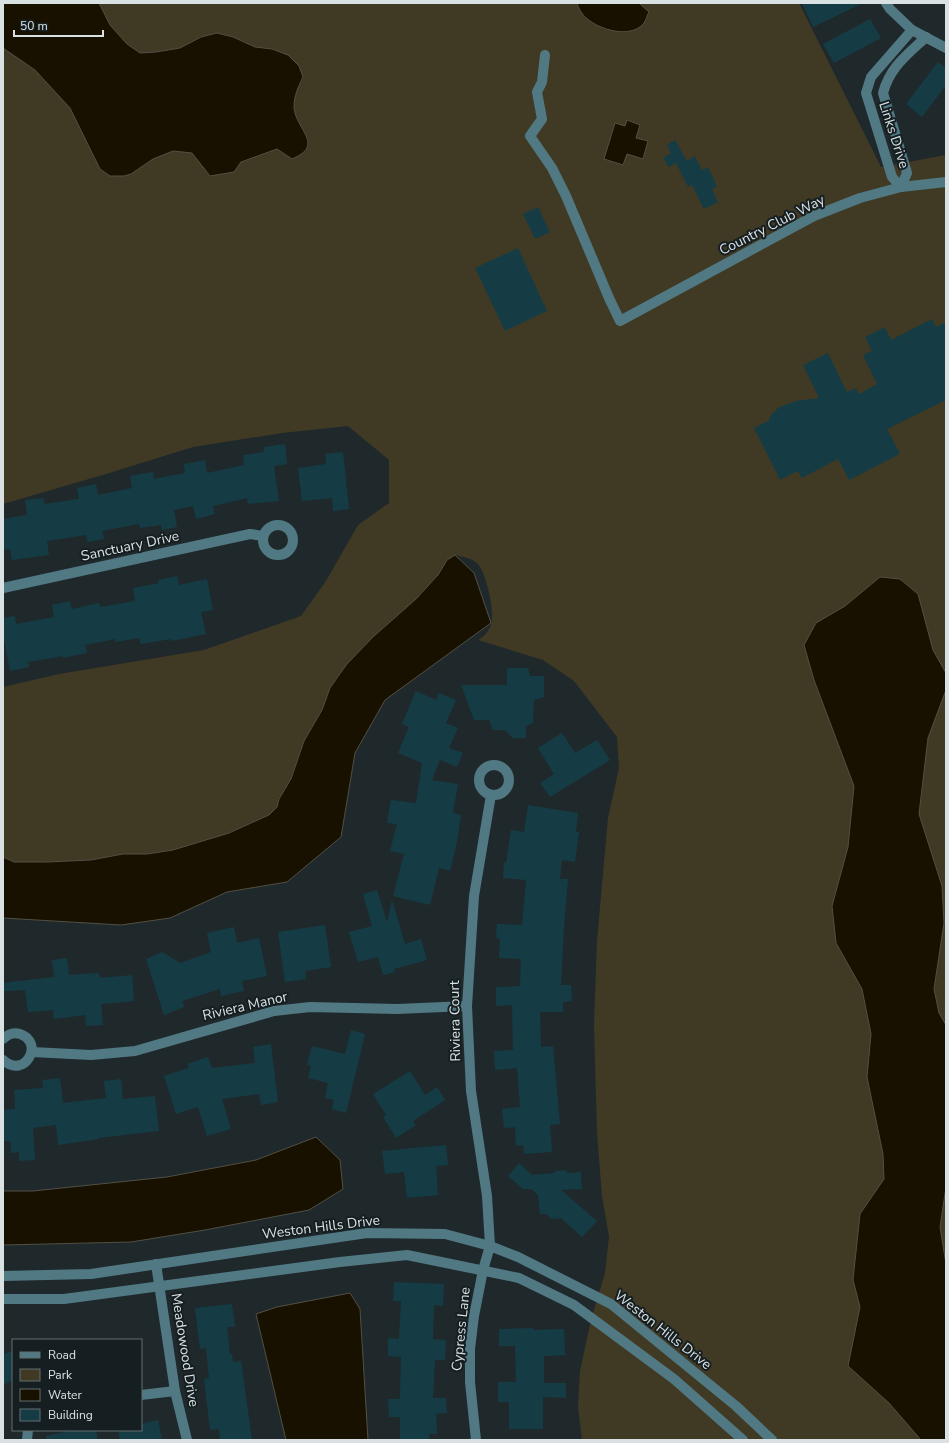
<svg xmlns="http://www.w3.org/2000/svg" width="949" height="1443" font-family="'Nunito Sans',sans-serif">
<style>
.green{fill:#403a24}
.water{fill:#181100;stroke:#524f44}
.building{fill:#153c45}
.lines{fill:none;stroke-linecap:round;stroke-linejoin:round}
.minor{stroke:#517984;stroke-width:10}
.labels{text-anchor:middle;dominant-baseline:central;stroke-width:4;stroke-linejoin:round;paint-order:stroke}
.street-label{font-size:14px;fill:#dae1e3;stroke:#151f22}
</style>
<rect width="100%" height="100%" fill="#1f292c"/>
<path class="green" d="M 3,3 L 799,3 L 881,167 L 946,155 L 946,1440 L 582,1440 L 578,1407 L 580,1371 L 591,1320 L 605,1273 L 609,1237 L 602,1196 L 597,1133 L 594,1025 L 597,941 L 608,818 L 619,768 L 617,737 L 574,681 L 543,660 L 478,640 C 486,636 492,627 492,618 C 493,605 486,574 478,564 C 472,558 463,557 455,555 L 447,560 L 438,575 L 416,599 L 373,637 L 347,664 L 330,688 L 322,710 L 304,741 L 291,779 L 279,799 L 277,808 L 269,815 L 229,833 L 173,850 L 147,854 L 123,854 L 91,860 L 47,862 L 14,862 L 3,857 L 3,687 L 59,674 L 204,650 L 301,616 L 326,581 L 358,525 L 389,503 L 389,460 L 348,426 L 282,433 L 193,447 L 106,474 L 3,504 Z"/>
<g class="water">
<path d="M 3,3 L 99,3 L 110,25 L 127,44 L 140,53 L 156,52 L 180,48 L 201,37 L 217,33 L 233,37 L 255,47 L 272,49 L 288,55 L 299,66 L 303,77 C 298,87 294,96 294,107 C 295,129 326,145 292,159 L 277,149 L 241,162 L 234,172 L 210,176 L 192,153 L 173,151 L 153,159 L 131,174 L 124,176 L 110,176 L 100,169 L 70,108 L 35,70 L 3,48 Z"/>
<path d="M 577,3 L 639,3 L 649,12 C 647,15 646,20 644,23 C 630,41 591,28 581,12 C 579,9 578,6 577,3 Z"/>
<polygon points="627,120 640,125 636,138 648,141 643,159 627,154 623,165 604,159 615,123 625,126"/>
<polygon points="455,555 474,573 491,623 385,700 355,753 341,837 287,882 227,892 170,918 121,925 3,918 3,857 14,862 47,862 91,860 123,854 147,854 173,850 229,833 269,815 277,807 279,799 291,779 304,741 322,710 330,688 339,675 347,664 373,637 416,599 438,575 447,560"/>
<polygon points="880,577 900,579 918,594 933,650 946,673 946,690 928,738 919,814 942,886 944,923 934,989 939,1013 946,1025 946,1187 940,1227 946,1264 946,1440 921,1440 889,1403 848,1366 860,1307 853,1280 860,1214 884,1179 883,1154 867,1077 871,1034 862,989 836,943 832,906 848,847 854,786 814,680 804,645 816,623 845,606"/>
<polygon points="316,1137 340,1160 343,1189 309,1210 205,1230 131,1242 3,1245 3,1191 33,1191 167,1177 256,1160"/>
<polygon points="350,1293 360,1309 368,1440 286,1440 256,1314 277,1307"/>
</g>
<g class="building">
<polygon points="802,3 863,3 813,27"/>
<polygon points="870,19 881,38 834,63 823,44"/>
<polygon points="938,62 946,68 946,85 922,117 906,104"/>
<polygon points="675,140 687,161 695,156 702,170 708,167 717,186 712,189 718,202 704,209 692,185 688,187 676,163 669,167 663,158 671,153 667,145"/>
<polygon points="538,207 550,232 535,239 523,214"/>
<polygon points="518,248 547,311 505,331 475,268"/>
<polygon points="932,319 936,327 943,323 946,328 946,400 887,429 900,454 849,480 838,459 802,478 798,471 780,480 754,428 770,420 769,417 778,408 795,401 819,398 803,365 828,353 847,392 856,388 859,394 877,384 863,355 872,351 865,337 885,327 891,340"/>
<polygon points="285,444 287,464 274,466 279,501 248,504 247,498 213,506 215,514 196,519 193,506 174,510 177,527 162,530 161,525 140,528 139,524 102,531 104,539 87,542 86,535 47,541 49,555 12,560 10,549 3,550 3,519 27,515 25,500 44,498 44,504 79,499 77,488 96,484 98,495 132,488 130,476 153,472 154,479 185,473 184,464 205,460 207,473 244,465 243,455 264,452 264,447"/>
<polygon points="343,452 349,509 333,511 332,498 302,501 298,468 326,464 325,454"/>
<polygon points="177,576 179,585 207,579 213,610 201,612 206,634 172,641 171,639 141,644 139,638 115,642 115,639 85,645 87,653 63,658 63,656 28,662 29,667 10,671 3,633 3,618 15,616 16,624 54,617 52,605 70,601 72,609 99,603 100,607 135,601 133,588 159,583 158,580"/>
<polygon points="507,668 528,668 530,676 544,676 544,697 534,700 533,723 526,726 526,738 513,738 505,730 493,730 489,720 474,720 461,685 507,685"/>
<polygon points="416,691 436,700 439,693 456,700 446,723 458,728 449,748 463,753 457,767 440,760 432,780 458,784 453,813 461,815 457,842 450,871 439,868 430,905 393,896 404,854 390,851 397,824 387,823 391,800 416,803 422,763 398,753 409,727 402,724"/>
<polygon points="562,733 575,753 597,740 610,760 550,797 540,783 554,774 538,748"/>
<polygon points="528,805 578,813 576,832 579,832 575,862 562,860 560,879 568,879 564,927 561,985 571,985 572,1001 563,1002 563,1012 540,1012 541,1047 553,1046 560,1124 550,1125 552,1152 524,1154 523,1145 516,1146 515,1127 504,1128 502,1109 520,1107 517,1068 495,1070 494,1051 513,1050 512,1005 496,1006 496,987 520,986 521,959 499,958 500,939 496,938 497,924 522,925 526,880 503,878 504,862 506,863 511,830 524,832"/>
<polygon points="377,890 387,922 392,900 405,944 421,939 427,960 394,969 395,972 383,975 378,957 358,962 349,932 372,926 363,894"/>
<polygon points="325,925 331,967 305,971 306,979 285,982 278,932"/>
<polygon points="234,927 237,943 259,938 267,976 242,981 244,991 221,996 220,989 182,1001 184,1007 164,1015 146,959 162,952 180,963 211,952 207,933"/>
<polygon points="67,958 69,975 99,973 100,978 132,975 134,1001 101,1004 103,1025 86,1026 85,1015 54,1019 53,1010 28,1012 25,990 3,991 3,983 54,977 52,960"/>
<polygon points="351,1030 365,1034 346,1113 332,1109 334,1100 325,1098 328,1083 308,1078 311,1066 307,1065 312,1046 345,1054"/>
<polygon points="271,1044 278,1102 261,1105 259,1094 222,1099 231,1129 207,1136 198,1107 176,1114 164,1076 189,1068 187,1064 208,1057 212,1068 255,1063 253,1047"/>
<polygon points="410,1071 425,1095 437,1087 445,1100 413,1121 416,1125 396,1138 383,1117 386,1115 373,1094"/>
<polygon points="60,1078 63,1103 106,1098 104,1081 121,1079 123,1099 155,1096 159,1131 98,1138 99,1139 58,1145 56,1125 33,1128 35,1160 19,1161 19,1152 11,1153 10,1141 3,1141 3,1110 15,1109 14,1090 43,1088 42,1080"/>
<polygon points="446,1145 448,1165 436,1166 438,1195 407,1198 404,1172 385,1174 382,1151"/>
<polygon points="519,1163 532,1175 554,1173 556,1171 565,1170 568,1173 581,1172 582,1189 561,1190 597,1221 582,1237 561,1218 552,1219 546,1214 540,1214 538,1195 531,1189 523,1189 508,1176"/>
<polygon points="394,1282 444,1284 443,1306 434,1305 433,1339 446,1340 445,1360 435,1360 433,1398 446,1398 447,1413 436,1414 437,1434 429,1434 430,1440 400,1440 400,1417 389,1417 388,1399 400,1399 401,1357 388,1356 388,1338 399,1339 401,1301 393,1301"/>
<polygon points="232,1304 235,1327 227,1327 230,1354 232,1354 233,1362 241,1361 252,1440 220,1440 219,1429 210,1430 204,1379 209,1378 206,1348 200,1349 195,1308"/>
<polygon points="533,1328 533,1330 564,1329 565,1355 544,1356 544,1383 566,1383 566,1398 543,1397 543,1429 509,1429 509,1402 498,1402 498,1382 516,1382 515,1346 499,1346 499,1329"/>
<polygon points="13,1350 13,1380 3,1385 3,1355"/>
<polygon points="158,1420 162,1438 152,1440 120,1440 118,1430 141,1430 141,1424"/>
<polygon points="73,1430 96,1430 98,1440 46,1440 46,1436"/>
</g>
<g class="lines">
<g class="minor">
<polyline points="886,3 890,9 912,30 946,48"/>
<path d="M 912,30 L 871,77 L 866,93 L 892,177 L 901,187 L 907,173 L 883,93 C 890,67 907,55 926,37"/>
<polyline points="545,55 542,82 537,92 542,119 530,136 552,168 566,196 609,298 620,321 814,216 860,198 901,187 946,182"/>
<circle cx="278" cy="540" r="15"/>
<polyline points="3,588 250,534 263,536"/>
<circle cx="494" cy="780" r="15"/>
<path d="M 3,1039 C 8,1034 14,1032 20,1034 C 45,1042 25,1080 3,1060"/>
<polyline points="32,1052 91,1055 135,1051 274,1011 310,1007 397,1009 467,1006"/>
<polyline points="156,1264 175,1391 187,1440"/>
<polyline points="3,1276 91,1274 367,1233 445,1234 490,1246 518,1257 611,1304 736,1406 772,1440"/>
<polyline points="3,1299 64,1299 340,1262 407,1255 519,1278 574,1305 674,1379 743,1440"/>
<polyline points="141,1395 175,1391"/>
<polyline points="27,1440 28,1430"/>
<polyline points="476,1440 470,1382 470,1349 474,1316 483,1270 490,1246 487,1196 471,1091 467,1006 474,896 491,795"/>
</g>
</g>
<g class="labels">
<g class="street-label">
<text transform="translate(894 135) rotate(72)">Links Drive</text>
<text transform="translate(772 225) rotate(-27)">Country Club Way</text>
<text transform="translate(130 546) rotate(-12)">Sanctuary Drive</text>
<text transform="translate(245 1006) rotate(-13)">Riviera Manor</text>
<text transform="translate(455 1021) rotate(-91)">Riviera Court</text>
<text transform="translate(321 1227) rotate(-7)">Weston Hills Drive</text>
<text transform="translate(461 1329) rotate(-84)">Cypress Lane</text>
<text transform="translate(663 1330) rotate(38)">Weston Hills Drive</text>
<text transform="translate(185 1350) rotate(81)">Meadowood Drive</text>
</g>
</g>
<rect width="949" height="1443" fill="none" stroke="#dae1e3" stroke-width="8"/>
<rect x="12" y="1339" width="130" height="92" fill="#151f22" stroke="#646d6f"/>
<rect x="20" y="1352" width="20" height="6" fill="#517984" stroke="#646d6f"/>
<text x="48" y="1359" font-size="12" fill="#dae1e3">Road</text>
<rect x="20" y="1369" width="20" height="12" fill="#403a24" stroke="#646d6f"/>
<text x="48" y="1379" font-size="12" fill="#dae1e3">Park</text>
<rect x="20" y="1389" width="20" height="12" fill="#181100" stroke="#646d6f"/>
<text x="48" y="1399" font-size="12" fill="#dae1e3">Water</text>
<rect x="20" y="1409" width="20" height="12" fill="#153c45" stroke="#646d6f"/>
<text x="48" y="1419" font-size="12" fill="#dae1e3">Building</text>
<path d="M14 30v6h89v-6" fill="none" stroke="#dae1e3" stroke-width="2"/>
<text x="20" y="30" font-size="12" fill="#dae1e3" stroke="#151f22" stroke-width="3" paint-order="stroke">50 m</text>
</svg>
